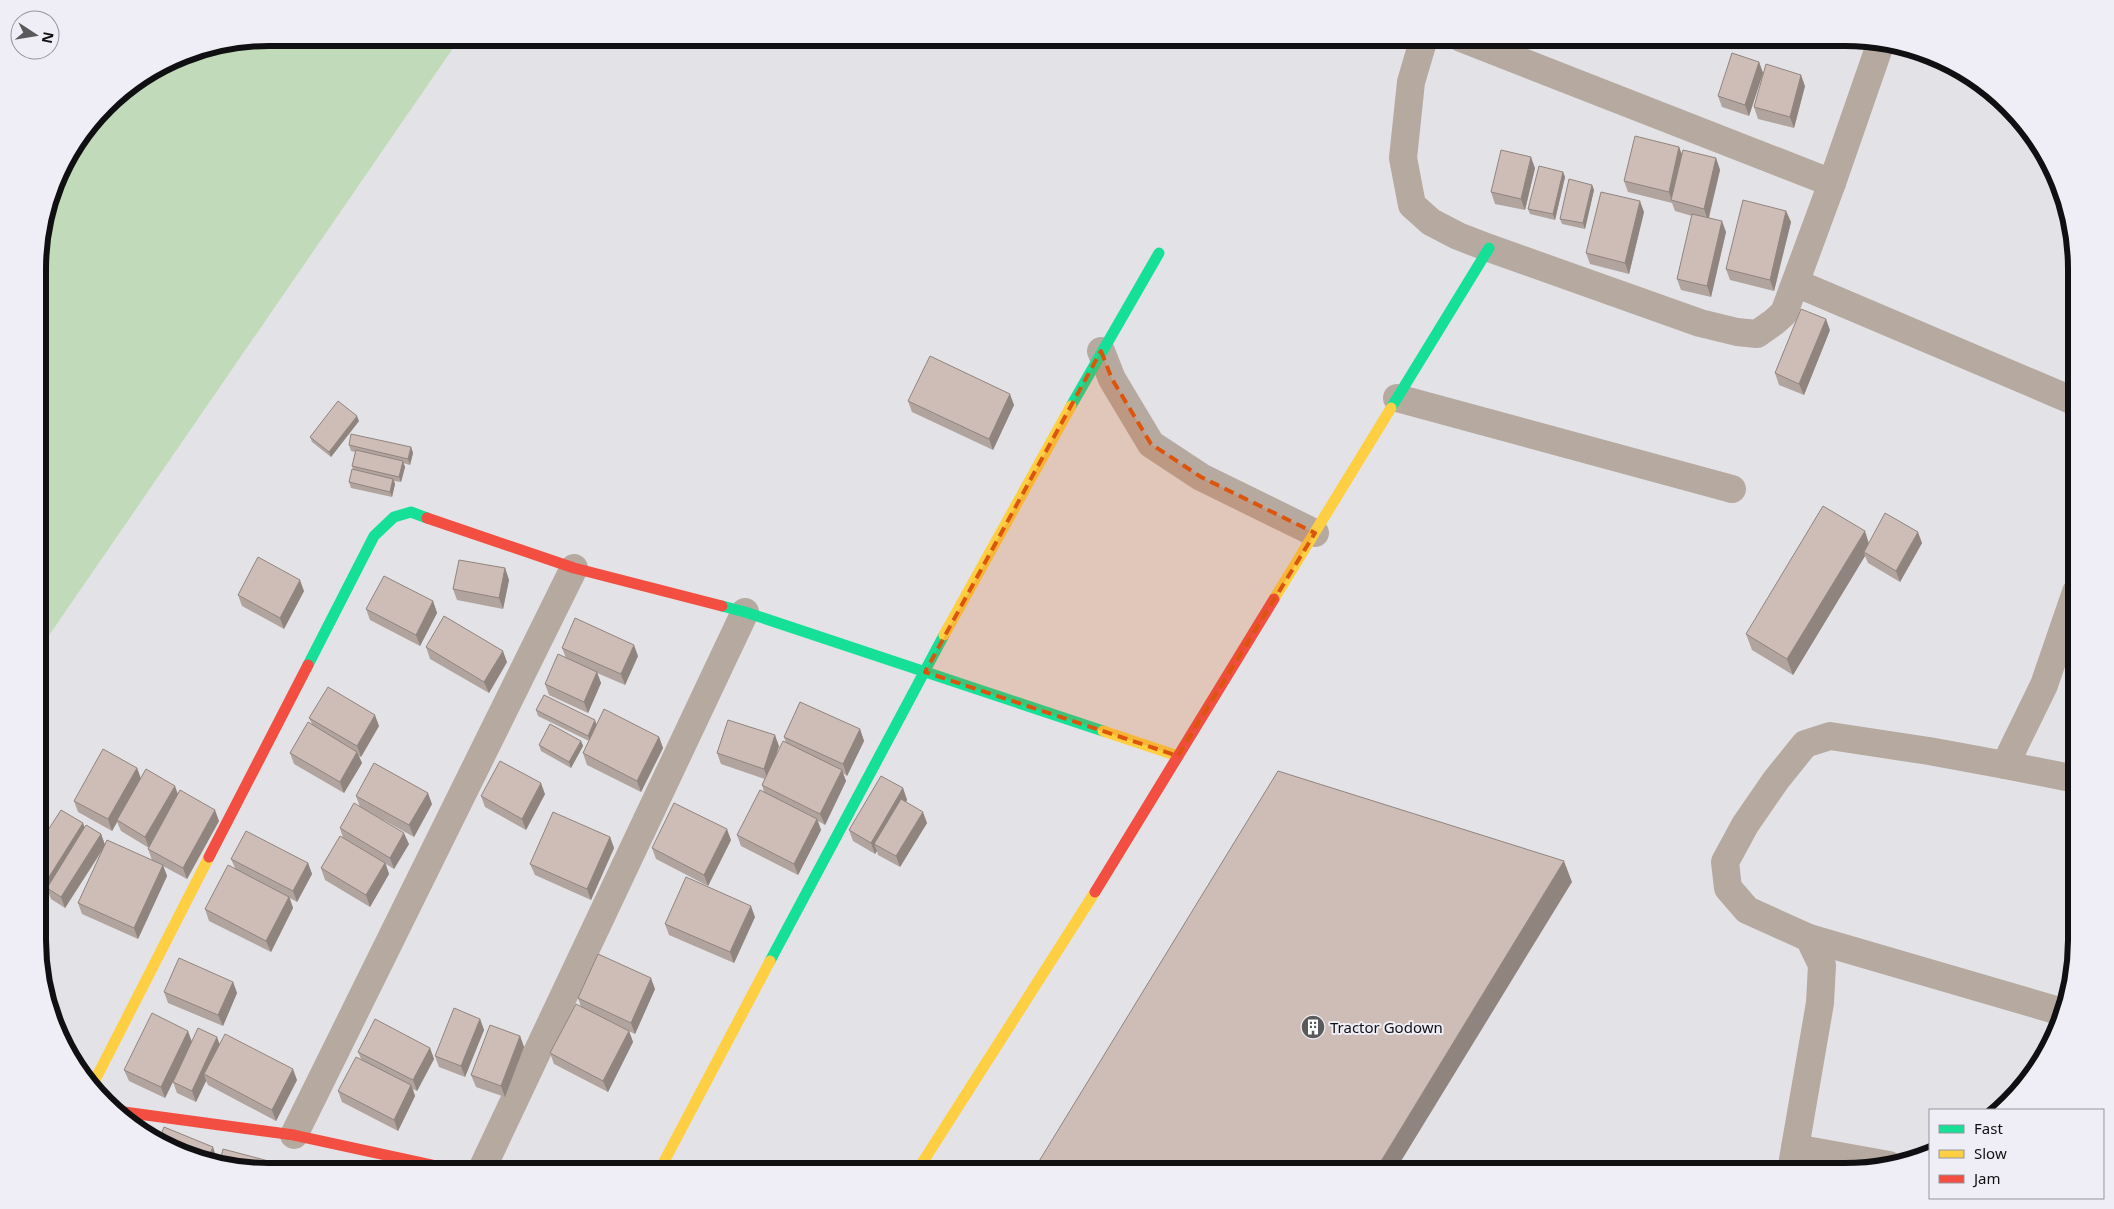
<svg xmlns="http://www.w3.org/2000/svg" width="2114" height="1209" font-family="'Noto Sans',sans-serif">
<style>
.green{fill:#c1dbba}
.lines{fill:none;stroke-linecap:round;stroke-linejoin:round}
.street{stroke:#b6a9a0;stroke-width:28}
.fast{stroke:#16e098;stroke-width:11}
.slow{stroke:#ffcf43;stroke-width:11}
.jam{stroke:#f24e42;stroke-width:11}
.wall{fill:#b1a39d}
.shaded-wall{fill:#90847f}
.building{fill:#cebdb6;stroke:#90847f}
.marked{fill:#dd550c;fill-opacity:0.2;stroke:#dd550c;stroke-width:4;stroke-dasharray:10 6;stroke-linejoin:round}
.labels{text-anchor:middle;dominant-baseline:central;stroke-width:4;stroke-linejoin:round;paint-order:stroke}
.poi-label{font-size:15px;fill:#101012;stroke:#efeef6;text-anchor:start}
.rim{fill:none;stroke:#101012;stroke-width:6}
</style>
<rect width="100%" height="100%" fill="#e3e3e7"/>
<polygon class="green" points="270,38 460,38 39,650 39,240 62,167 116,95 181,55"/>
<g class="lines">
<g class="street">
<polyline points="1424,38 1411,82 1403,158 1412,205 1431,222 1458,236 1489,248 1700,323 1737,332 1757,334 1774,322 1784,313 1832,183 1881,42"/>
<polyline points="1461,38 1832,183"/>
<polyline points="1796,283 2076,402"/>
<polyline points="1101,351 1112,379 1151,444 1201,477 1315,533"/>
<polyline points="1397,398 1732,489"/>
<polyline points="2005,765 2076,779"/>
<polyline points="1809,938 2059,1011"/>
<polyline points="294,1135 574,568"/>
<polyline points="1795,1148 1889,1165"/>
<polyline points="481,1171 745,612"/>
<polyline points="1791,1171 1820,1003 1822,965 1809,938 1747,910 1728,888 1725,862 1745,825 1776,780 1805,744 1830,736 1929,751 2005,765 2044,685 2076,592"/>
</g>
<g class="fast">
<polyline points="1071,406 1159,253"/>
<polyline points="1391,408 1489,248"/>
<polyline points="722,606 745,612 1103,731"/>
<polyline points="308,665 374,536 394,517 411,512 427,518"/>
<polyline points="770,961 944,635"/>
</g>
<g class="slow">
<polyline points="1274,599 1391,408"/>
<polyline points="944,635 1071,406"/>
<polyline points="1103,731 1178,756"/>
<polyline points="93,1084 209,857"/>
<polyline points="659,1171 770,961"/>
<polyline points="917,1171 1095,892"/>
</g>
<g class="jam">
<polyline points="427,518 574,568 722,606"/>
<polyline points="209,857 308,665"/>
<polyline points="1095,892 1274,599"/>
<polyline points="124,1112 294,1135 460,1171"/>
</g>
</g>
<g class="wall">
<polygon points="1759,62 1763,73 1749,116 1722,107 1718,96"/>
<polygon points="1805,86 1794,128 1758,119 1754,107"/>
<polygon points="1679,147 1682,154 1716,158 1720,170 1709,218 1726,232 1711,297 1681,290 1677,279 1692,216 1675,211 1672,203 1628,192 1624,181"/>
<polygon points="1535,168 1525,210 1495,204 1491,192"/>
<polygon points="1563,172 1565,177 1555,220 1530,214 1528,209"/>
<polygon points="1592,185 1594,190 1585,229 1562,224 1560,219"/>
<polygon points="1786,211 1791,222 1774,291 1730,280 1726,269"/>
<polygon points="1644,212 1629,274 1590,264 1586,253"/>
<polygon points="1830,330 1804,395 1779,385 1775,373"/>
<polygon points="908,401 1014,405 993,450 912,412"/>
<polygon points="359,421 331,457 312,442 310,437"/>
<polygon points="349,445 411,447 413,453 410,465 403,463 405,467 401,482 394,481 395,484 392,497 351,488 349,482 353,469 352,466 355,452 351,451"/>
<polygon points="1869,543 1922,543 1900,582 1868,563 1865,556 1793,675 1752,650 1746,634"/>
<polygon points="505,568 509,580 503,609 457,600 453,589"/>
<polygon points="304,591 284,629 242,606 238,595"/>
<polygon points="433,601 437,613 420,646 370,620 366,609"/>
<polygon points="426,647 507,662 489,693 430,659"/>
<polygon points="562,648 638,656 625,685 597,673 601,683 588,713 549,695 545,684 566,658"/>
<polygon points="536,710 597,724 659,737 663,748 641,792 587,765 583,753 589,741 538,716"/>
<polygon points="309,718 379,726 361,757 359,756 362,763 344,793 294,764 290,753 312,724"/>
<polygon points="860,729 864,741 847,776 843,773 846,781 825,825 818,821 821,830 798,875 741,846 737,835 764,792 762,785 765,779 721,764 717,753 779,746 775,758 786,743 784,737"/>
<polygon points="581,741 583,746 571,768 541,751 539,745"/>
<polygon points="137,768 141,779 178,794 219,821 187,879 163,866 167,876 138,939 82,914 78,903 104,848 65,908 51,899 49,894 48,896 39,891 39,844 83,823 84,828 101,834 105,845 152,860 148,849 149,848 121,831 117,822 112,831 78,812 74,801"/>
<polygon points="903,788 907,800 906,802 927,823 900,867 878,855 877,851 875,854 853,841 849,830"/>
<polygon points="545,794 526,830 485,807 481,796"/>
<polygon points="356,796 432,804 414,837 360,807"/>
<polygon points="340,828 409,844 394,869 386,864 389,874 370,907 325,880 321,868 343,838"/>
<polygon points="610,837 614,848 591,900 535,875 530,864"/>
<polygon points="731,840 708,886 656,859 652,848"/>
<polygon points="231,859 308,863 312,874 297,902 290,898 293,908 271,952 209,921 205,909 235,868"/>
<polygon points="755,917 734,963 669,935 665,924"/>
<polygon points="233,982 237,993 223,1026 168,1003 164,992"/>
<polygon points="655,989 635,1034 620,1027 629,1031 633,1042 608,1092 554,1064 550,1053 581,1007 578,998"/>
<polygon points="480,1019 484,1030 465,1077 439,1067 435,1056"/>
<polygon points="520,1036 524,1047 505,1097 476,1087 471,1075"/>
<polygon points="192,1041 220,1044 297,1080 276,1121 208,1085 206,1081 196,1102 177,1093 173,1082 165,1098 129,1081 124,1070"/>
<polygon points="430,1048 434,1059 417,1091 413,1089 415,1096 398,1131 342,1102 338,1091 361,1059 358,1052"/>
</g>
<g class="shaded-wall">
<polygon points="1759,62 1763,73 1749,116 1745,105"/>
<polygon points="1801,75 1805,86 1794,128 1790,117"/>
<polygon points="1679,147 1683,158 1672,201 1669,192"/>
<polygon points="1531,157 1535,168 1525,210 1521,199"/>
<polygon points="1716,158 1720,170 1708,220 1704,209"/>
<polygon points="1563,172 1565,177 1555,220 1553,214"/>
<polygon points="1592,185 1594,190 1585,229 1583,223"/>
<polygon points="1640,201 1644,212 1629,274 1625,263"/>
<polygon points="1786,211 1791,222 1774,291 1770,280"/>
<polygon points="1722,221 1726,232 1711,297 1707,286"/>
<polygon points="1826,319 1830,330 1804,395 1799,384"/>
<polygon points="1010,394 1014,405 993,450 989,439"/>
<polygon points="357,416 359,421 331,457 329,452"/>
<polygon points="411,447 413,453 410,465 408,459"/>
<polygon points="403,461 405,467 401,482 399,477"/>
<polygon points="393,479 395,484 392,497 390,492"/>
<polygon points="1865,531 1870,547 1864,552 1865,556 1793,675 1787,659"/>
<polygon points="1918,532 1922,543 1900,582 1896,571"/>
<polygon points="505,568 509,580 503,609 499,598"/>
<polygon points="300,580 304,591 284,629 280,618"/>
<polygon points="433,601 437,613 420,646 416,635"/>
<polygon points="634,645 638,656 625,685 621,674"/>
<polygon points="503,651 507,662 489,693 484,682"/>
<polygon points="597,672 601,683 588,713 584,702"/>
<polygon points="375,715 379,726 361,757 357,746"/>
<polygon points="595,720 597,726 590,741 588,736"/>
<polygon points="860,729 864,741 847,776 843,764"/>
<polygon points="775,735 779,746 768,780 764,769"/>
<polygon points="659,737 663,748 641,792 637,781"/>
<polygon points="581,741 583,746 571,768 569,762"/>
<polygon points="357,752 362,763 344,793 340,782"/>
<polygon points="137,768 141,779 117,820 117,822 112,831 108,819"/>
<polygon points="842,770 846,781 825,825 820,814"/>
<polygon points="541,783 545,794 526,830 522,819"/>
<polygon points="175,786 179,797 149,848 145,837"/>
<polygon points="903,788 907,800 879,847 874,844 877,851 875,854 871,843"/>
<polygon points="428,793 432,804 414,837 409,825"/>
<polygon points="215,810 219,821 187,879 183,868"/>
<polygon points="923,812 927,823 900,867 896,856"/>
<polygon points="817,819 821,830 798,875 794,864"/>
<polygon points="83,823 87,834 47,888 49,894 48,896 44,885"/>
<polygon points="727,829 731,840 708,886 704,875"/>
<polygon points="404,833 409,844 394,869 390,858"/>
<polygon points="101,834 105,845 65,908 61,897"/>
<polygon points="610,837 614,848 591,900 587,889"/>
<polygon points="1564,861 1572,882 1395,1171 1375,1171"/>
<polygon points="308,863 312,874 297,902 293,891"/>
<polygon points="385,863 389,874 370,907 366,895"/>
<polygon points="163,865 167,876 138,939 134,928"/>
<polygon points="289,897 293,908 271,952 266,941"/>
<polygon points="751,906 755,917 734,963 730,952"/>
<polygon points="651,978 655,989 635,1034 631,1023"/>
<polygon points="233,982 237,993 223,1026 218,1015"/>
<polygon points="480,1019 484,1030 465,1077 461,1066"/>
<polygon points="188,1031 192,1042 165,1098 161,1087"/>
<polygon points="629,1031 633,1042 608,1092 603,1081"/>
<polygon points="520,1036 524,1047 505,1097 501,1086"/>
<polygon points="217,1037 221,1048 204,1074 206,1081 196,1102 192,1091"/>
<polygon points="430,1048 434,1059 417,1091 413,1080"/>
<polygon points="293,1069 297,1080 276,1121 272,1110"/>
<polygon points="411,1085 415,1096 398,1131 394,1120"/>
<polygon points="213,1147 219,1165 210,1164 206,1162"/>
<polygon points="280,1164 283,1171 279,1171"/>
</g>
<g class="building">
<polygon points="1732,53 1759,62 1745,105 1718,96"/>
<polygon points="1766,64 1801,75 1790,117 1754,107"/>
<polygon points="1635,136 1679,147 1669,192 1624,181"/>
<polygon points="1501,150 1531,157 1521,199 1491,192"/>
<polygon points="1683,150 1716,158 1704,209 1671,200"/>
<polygon points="1539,166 1563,172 1553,214 1528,209"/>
<polygon points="1569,179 1592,185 1583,223 1560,219"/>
<polygon points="1601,192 1640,201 1625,263 1586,253"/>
<polygon points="1743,200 1786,211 1770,280 1726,269"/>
<polygon points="1692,214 1722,221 1707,286 1677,279"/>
<polygon points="1801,309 1826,319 1799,384 1775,373"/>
<polygon points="930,356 1010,394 989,439 908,401"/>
<polygon points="338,401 357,416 329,452 310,437"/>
<polygon points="351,434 411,447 408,459 349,445"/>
<polygon points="356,450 403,461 399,477 352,466"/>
<polygon points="352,469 393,479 390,492 349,482"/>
<polygon points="1823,506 1865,531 1787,659 1746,634"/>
<polygon points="1885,513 1918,532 1896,571 1864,552"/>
<polygon points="258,557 300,580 280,618 238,595"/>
<polygon points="459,560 505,568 499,598 453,589"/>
<polygon points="384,576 433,601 416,635 366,609"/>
<polygon points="444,616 503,651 484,682 426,647"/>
<polygon points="575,618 634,645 621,674 562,648"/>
<polygon points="558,654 597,672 584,702 545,684"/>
<polygon points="328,687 375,715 357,746 309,718"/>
<polygon points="544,695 595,720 588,736 536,710"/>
<polygon points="800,702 860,729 843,764 784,737"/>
<polygon points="604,709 659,737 637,781 583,753"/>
<polygon points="728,720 775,735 764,769 717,753"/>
<polygon points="308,722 357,752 340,782 290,753"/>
<polygon points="550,724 581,741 569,762 539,745"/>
<polygon points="783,741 842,770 820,814 762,785"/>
<polygon points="103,749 137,768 108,819 74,801"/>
<polygon points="500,761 541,783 522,819 481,796"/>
<polygon points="374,763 428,793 409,825 356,796"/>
<polygon points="146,769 175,786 145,837 117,820"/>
<polygon points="1278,771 1564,861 1375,1171 1033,1171"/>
<polygon points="881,776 903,788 871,843 849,830"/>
<polygon points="180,790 215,810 183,868 148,849"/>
<polygon points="760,790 817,819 794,864 737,835"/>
<polygon points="901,799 923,812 896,856 874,844"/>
<polygon points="354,803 404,833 390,858 340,828"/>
<polygon points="674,803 727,829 704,875 652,848"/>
<polygon points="61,810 83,823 44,885 39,883 39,844"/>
<polygon points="553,812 610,837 587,889 530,864"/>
<polygon points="86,825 101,834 61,897 47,888"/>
<polygon points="246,831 308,863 293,891 231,859"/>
<polygon points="340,836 385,863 366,895 321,868"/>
<polygon points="107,840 163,865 134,928 78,903"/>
<polygon points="228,865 289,897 266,941 205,909"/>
<polygon points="686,877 751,906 730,952 665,924"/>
<polygon points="598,954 651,978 631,1023 578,998"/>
<polygon points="179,958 233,982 218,1015 164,992"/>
<polygon points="576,1004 629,1031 603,1081 550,1053"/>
<polygon points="454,1008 480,1019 461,1066 435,1056"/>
<polygon points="152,1013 188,1031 161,1087 124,1070"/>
<polygon points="375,1019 430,1048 413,1080 358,1052"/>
<polygon points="490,1025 520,1036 501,1086 471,1075"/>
<polygon points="198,1028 217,1037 192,1091 173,1082"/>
<polygon points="225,1034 293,1069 272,1110 204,1074"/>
<polygon points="356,1057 411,1085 394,1120 338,1091"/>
<polygon points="164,1127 213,1147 206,1162 158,1142"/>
<polygon points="223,1149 280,1164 279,1171 269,1172 219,1165"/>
</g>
<path class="marked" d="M 1101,351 L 1112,379 L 1151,444 L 1201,477 L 1315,533 L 1178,756 L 925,672 Z"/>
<defs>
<g id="building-disc" transform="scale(1.25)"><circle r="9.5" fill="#5a5a5d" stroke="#efeef6"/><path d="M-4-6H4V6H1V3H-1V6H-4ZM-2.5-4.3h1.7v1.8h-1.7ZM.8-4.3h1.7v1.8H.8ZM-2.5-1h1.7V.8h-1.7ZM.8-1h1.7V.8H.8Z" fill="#fff"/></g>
</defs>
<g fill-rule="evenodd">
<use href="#building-disc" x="1313" y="1027"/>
</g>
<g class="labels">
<g class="poi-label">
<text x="1330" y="1027">Tractor Godown</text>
</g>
</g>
<path d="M0 0H2114V1209H0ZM269 46H1845A223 223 0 0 1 2068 269V940A223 223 0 0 1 1845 1163H269A223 223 0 0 1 46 940V269A223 223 0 0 1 269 46Z" fill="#efeef6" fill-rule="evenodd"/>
<path class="rim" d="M269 46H1845A223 223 0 0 1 2068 269V940A223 223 0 0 1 1845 1163H269A223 223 0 0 1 46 940V269A223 223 0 0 1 269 46Z"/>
<rect x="1929" y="1109" width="175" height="90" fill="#efeef6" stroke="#96959b"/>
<rect x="1939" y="1125" width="25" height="8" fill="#16e098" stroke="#96959b"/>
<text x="1974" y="1134" font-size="15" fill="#101012">Fast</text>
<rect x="1939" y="1150" width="25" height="8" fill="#ffcf43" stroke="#96959b"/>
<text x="1974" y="1159" font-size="15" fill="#101012">Slow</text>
<rect x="1939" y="1175" width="25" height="8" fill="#f24e42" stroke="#96959b"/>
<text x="1974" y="1184" font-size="15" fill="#101012">Jam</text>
<g transform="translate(35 35) rotate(102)"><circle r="24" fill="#efeef6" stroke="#96959b"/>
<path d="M0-4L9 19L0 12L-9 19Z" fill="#5a5a5d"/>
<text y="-8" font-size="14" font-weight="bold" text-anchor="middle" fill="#101012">N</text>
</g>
</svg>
